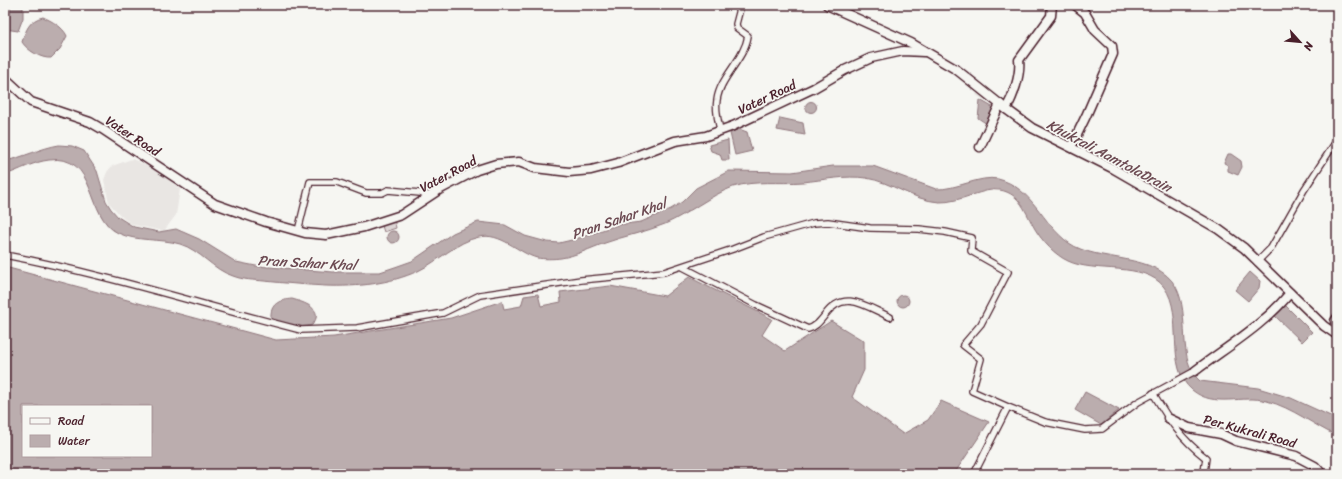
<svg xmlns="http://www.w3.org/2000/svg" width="1342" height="479" font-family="Sriracha,sans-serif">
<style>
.built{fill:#e9e6e3}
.green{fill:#ddd6d5;stroke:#947a80}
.water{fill:#bbadae;stroke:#8e747a;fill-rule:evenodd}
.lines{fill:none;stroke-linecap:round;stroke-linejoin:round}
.street-casing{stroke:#4a1f2b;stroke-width:8}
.secondary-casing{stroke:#4a1f2b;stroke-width:11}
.street{stroke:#f6f6f2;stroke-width:5.5}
.secondary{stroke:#f6f6f2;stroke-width:8}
.labels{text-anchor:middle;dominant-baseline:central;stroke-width:3.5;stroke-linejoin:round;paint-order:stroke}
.street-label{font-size:13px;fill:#4a1f2b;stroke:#f6f6f2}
.water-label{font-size:14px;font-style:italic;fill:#6c4a52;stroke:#f6f6f2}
</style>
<rect width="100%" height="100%" fill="#f6f6f2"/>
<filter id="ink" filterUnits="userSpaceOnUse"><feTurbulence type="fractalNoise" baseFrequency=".025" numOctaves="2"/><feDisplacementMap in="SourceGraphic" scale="8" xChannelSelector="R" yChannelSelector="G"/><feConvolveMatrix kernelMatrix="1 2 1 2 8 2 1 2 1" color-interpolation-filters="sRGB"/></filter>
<g filter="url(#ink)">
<g class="built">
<polygon points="980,89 998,103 995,107 976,95"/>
<polygon points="132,159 155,169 180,189 176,215 164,231 133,225 123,218 109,203 104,180 107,172 112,166"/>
</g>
<polygon class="green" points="394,219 396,228 384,232 381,223"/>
<g class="water">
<polygon points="5,5 23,5 23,18 18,31 5,29"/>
<path d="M 43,17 C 52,21 63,27 67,36 L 60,49 L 51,58 C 41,59 27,50 22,42 C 26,30 29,20 43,17 Z"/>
<polygon points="980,100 994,108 987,124 978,118"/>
<circle cx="811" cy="107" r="5.5"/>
<polygon points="780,118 803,123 805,135 777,130"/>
<polygon points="739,129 747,132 752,151 735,155 730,133"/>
<polygon points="728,140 729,160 722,160 720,154 711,151 709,145"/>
<path d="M 59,145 L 72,146 L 84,151 L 97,171 L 106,201 L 111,209 L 118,217 L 134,227 L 159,232 L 176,229 L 199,239 L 236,262 L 256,266 L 333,272 L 380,272 L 395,267 L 412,261 L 453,233 L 478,222 L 505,225 L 525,236 L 547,242 L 559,243 L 576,239 L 617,225 L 641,222 L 671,209 L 682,202 L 696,188 L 729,171 L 792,172 L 833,166 L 873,166 L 936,189 C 956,190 980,175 998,179 C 1032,187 1042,224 1069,243 C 1097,263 1157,252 1176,287 C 1191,315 1176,361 1200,381 L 1258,388 L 1291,398 L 1337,419 L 1337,436 C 1313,425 1293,408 1267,401 C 1242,394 1215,409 1192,390 C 1164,367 1185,315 1164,287 C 1144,261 1095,274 1068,261 C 1055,255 1042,241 1035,229 C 1025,212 1021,194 1000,190 C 984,187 960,203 939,202 C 912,200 892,182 866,178 C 846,175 823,180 803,182 C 780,184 755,180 733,187 C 709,196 688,214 665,224 C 646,232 624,236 605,243 C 591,248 575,256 561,258 C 554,259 543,259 537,258 C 518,253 501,232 479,237 C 456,242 439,261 418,271 C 390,284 357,287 326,286 C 305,285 285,283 264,281 C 254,280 243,280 233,276 C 213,270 200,250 180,244 C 160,238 137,242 118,233 C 85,217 98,153 49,160 C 33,162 20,170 5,175 L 5,161 C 24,157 41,148 59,145 Z"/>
<polygon points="1228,154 1231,154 1241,161 1242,167 1238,175 1228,171 1228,165 1224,163"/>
<circle cx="393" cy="237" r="6"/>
<path d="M 5,267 L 276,340 L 334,337 L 451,318 L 502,301 L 504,309 L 521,306 L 524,296 L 538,294 L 541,306 L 561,302 L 560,292 L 610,286 L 665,296 L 689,277 L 772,319 L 762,335 L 785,351 L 831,321 L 864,341 L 864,370 L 852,397 L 903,434 L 928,420 L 941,401 L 989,422 L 954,474 L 5,474 ZM 23,406 L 151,406 L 151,456 L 23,456 Z"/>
<polygon points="1250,272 1260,281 1259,288 1248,301 1235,290"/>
<circle cx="903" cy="301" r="6"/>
<path d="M 292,299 C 303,302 326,309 312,325 C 301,329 281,324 271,318 C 270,304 279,300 292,299 Z"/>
<polygon points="1285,305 1312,332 1302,342 1275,316"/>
<polygon points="1085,392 1119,410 1101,425 1075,410"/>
</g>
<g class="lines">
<g class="street-casing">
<g id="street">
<path d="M 720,130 C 718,120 715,110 717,100 C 720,77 744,60 748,36 L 737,28 L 736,24 L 741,5"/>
<polyline points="298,231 310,182 337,182 366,193 382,193 388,190 420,193 430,196"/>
<path d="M 5,255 C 105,274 202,305 301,330 L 357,328 L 443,313 L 480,295 L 581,280 L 664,272 L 733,249 L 764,237 L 814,223 L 828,222 L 870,228 L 919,229 L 945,232 L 972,238 L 971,251 L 1008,272 L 981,324 L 963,345 L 981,359 L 972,391 L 1008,407"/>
<polyline points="1257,262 1271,248 1304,190 1337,140"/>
<path d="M 683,267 L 756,305 L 808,329 C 816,327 820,321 825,315 C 844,288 867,307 890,317"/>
<path d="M 1153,393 C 1169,420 1180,438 1206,458 L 1204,472 L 1206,474"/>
<polyline points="974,474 1008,407 1045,422 1085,430 1102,429 1138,402 1195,371"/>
</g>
</g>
<g class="secondary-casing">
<g id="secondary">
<polyline points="827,5 911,43 957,70 1006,109 1032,128 1114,169 1218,229 1244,248 1324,326 1337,335"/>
<polyline points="5,78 31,102 90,122 102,129 215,204 266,222 305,233 326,235 364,227 401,215 439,190 477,170 496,164 519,162 535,168 569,172 591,170 618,163 675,141 706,136 733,126 814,88 845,70 871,58 903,51 924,52"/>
<path d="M 1006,109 C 1013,97 1021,75 1019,60 L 1051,16 L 1052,5"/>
<polyline points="980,147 1000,104"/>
<polyline points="1071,147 1086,116 1113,54 1112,46 1095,30 1085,13 1075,5"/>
<polyline points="1337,335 1335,321 1337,318"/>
<path d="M 1195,371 C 1228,346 1264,325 1290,293"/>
<polyline points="1168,418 1189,428 1221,434 1236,441 1296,456 1315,466 1322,474"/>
</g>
</g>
<use href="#street" class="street"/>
<use href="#secondary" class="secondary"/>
</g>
</g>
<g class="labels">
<g class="street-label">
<text transform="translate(767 97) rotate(-25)">Vater Road</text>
<text transform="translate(133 136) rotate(33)">Vater Road</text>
<text transform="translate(448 174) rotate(-28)">Vater Road</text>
<text transform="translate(1250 431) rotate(15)">Per Kukrali Road</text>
</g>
<g class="water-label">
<text transform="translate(1109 156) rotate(28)">Khukrali AamtolaDrain</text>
<text transform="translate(619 219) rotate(-19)">Pran Sahar Khal</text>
<text transform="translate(307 263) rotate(3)">Pran Sahar Khal</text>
</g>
</g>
<rect width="1342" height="479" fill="none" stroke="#f6f6f2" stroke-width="20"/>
<rect x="10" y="10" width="1322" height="459" fill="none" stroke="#4a1f2b" stroke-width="1.5" filter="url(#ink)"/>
<rect x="22" y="405" width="130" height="52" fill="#f6f6f2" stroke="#b1a0a2"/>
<rect x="30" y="418" width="20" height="6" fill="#f6f6f2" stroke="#b1a0a2"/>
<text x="58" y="425" font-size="12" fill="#4a1f2b">Road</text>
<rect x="30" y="435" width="20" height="12" fill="#bbadae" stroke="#b1a0a2"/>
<text x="58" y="445" font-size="12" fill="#4a1f2b">Water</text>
<g transform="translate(1300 42) rotate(117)" stroke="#f6f6f2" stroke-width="3" paint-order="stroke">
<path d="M0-3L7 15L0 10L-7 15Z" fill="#4a1f2b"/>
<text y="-6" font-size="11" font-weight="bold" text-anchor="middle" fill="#4a1f2b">N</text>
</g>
</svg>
